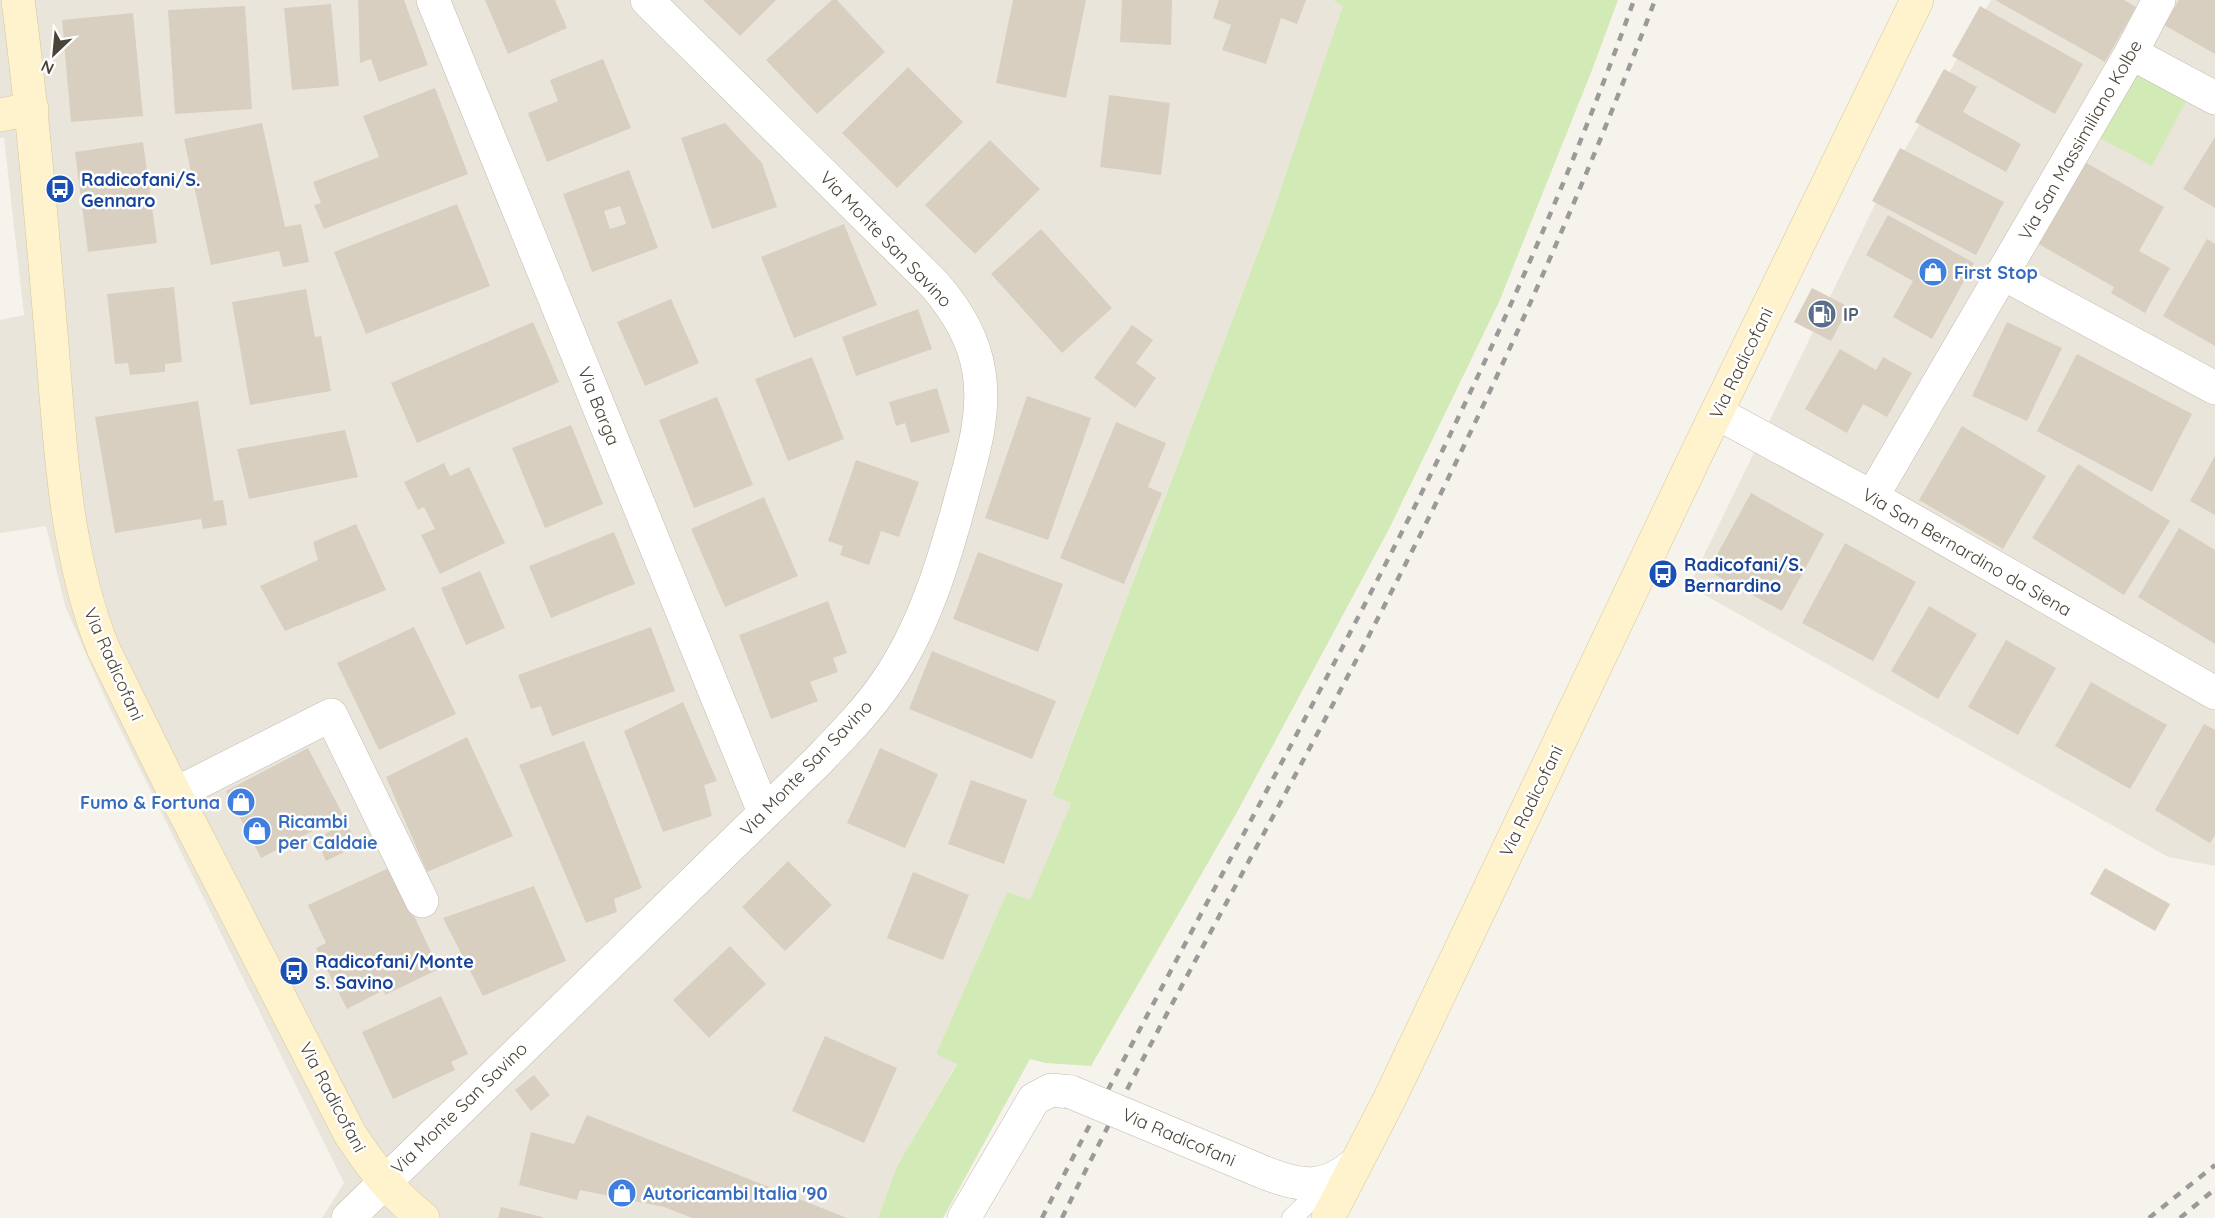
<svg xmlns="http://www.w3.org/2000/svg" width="2215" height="1218" font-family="Quicksand,sans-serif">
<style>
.residential{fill:#eae5da}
.green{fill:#d2eab5}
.building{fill:#d8cfc1;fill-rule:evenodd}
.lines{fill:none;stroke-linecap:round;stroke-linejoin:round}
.lane-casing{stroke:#c2bbae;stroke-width:21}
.street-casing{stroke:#c2bbae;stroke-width:34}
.secondary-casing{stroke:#d6c79b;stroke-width:34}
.lane{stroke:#fff;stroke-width:20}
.street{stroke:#fff;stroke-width:33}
.secondary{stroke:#fff3cd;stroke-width:33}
.rail{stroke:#9a9a9a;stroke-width:4.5;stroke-dasharray:8 8;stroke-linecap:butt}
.street-bridge-casing{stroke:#c2bbae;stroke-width:34;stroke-linecap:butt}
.street-bridge{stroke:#fff;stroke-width:33}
.labels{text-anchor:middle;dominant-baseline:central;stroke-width:5;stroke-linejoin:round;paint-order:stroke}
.street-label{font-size:18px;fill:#4b4439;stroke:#fff}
.transit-label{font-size:18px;font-weight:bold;fill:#164399;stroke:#fff;text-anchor:start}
.shop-label{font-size:18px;font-weight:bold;fill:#366cbe;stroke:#fff;text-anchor:start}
.service-label{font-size:18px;font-weight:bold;fill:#4e5e75;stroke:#fff;text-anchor:start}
</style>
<rect width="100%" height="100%" fill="#f6f3ec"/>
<g class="residential">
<polygon points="0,0 1333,0 1344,6 1271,218 1052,794 1071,803 1030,901 1007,892 936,1054 957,1063 897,1166 878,1218 322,1218 344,1183 107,702 65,606 46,526 0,533 0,320 24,315 4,138 0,138"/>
<polygon points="1991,0 2215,0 2215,866 2168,857 1689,586 1885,184"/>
</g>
<g class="green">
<polygon points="1333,0 1618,0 1592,70 1499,302 1389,529 1236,814 1091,1066 1046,1063 1030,1059 943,1218 878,1218 897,1166 957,1064 936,1054 1007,892 1030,900 1071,803 1052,795 1271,218 1343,6"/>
<polygon points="2137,68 2189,95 2152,166 2100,138"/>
</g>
<g class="building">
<polygon points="358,0 404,0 428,65 379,82 371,59 360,63"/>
<polygon points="485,0 555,0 567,28 508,54"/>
<polygon points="703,0 776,0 740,36"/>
<polygon points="832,0 837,0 885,52 817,114 766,60"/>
<polygon points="1013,0 1086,0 1066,98 996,83"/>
<polygon points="1122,0 1172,0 1171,45 1120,42"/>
<polygon points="1219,0 1306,0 1297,24 1281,18 1266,64 1222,50 1231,25 1213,18"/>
<polygon points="1995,0 2124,0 2136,7 2105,62"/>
<polygon points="2179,0 2215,0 2215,54 2164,25"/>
<polygon points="331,4 339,86 292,90 284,8"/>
<polygon points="245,6 252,109 175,114 168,10"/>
<polygon points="1980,6 2083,64 2055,114 1952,56"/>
<polygon points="133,13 143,116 71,122 62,20"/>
<polygon points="603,59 631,128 547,162 528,113 558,101 550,80"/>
<polygon points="908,67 963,122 897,188 842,133"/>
<polygon points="1944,69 1977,87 1963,112 2021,144 2006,172 1915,122"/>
<polygon points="435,88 468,174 324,229 314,205 321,203 313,182 379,157 363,116"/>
<polygon points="1109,95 1170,103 1161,175 1100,167"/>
<polygon points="262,123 285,227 301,224 309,262 283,267 279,251 211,265 184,139"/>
<polygon points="725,123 762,163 777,207 712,229 681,138"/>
<polygon points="2215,137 2215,208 2183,189"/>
<polygon points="990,140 1040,189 975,254 925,205"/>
<polygon points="143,142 157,243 88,252 75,152"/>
<polygon points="1900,148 2004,202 1976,255 1872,201"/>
<polygon points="2083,161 2164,207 2139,251 2170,268 2145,313 2111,293 2114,287 2037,243"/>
<path d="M 629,170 L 658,248 L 592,272 L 563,194 ZM 620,206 L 626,224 L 610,229 L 604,211 Z"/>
<polygon points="457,204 490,286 366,334 334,252"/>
<polygon points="1888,215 1974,263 1932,339 1893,317 1913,281 1866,255"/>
<polygon points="844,224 877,305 794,338 761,257"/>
<polygon points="1041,229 1112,308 1062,353 991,274"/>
<polygon points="2207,239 2215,244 2215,346 2163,316"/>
<polygon points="174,287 182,362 165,364 165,372 130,375 128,363 115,364 107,294"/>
<polygon points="1812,288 1849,307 1831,341 1794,322"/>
<polygon points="306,289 315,337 321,336 331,391 250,405 232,302"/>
<polygon points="671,299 699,363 645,386 617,322"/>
<polygon points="918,309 932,349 856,376 842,337"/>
<polygon points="533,322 559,382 417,443 391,383"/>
<polygon points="2007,322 2062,348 2027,421 1972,396"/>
<polygon points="1132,325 1153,340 1136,363 1156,378 1135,408 1094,378"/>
<polygon points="1840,349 1876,370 1883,357 1912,373 1887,417 1863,404 1847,433 1805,409"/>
<polygon points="2077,354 2192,414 2152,492 2037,431"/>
<polygon points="812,357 844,439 788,461 755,379"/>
<polygon points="937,388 950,432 911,443 905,423 896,426 889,402"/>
<polygon points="1027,396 1091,418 1048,540 985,518"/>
<polygon points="717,397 753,485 694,508 659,420"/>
<polygon points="198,401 214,501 223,500 227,525 203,529 201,519 115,533 95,417"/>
<polygon points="1116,422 1166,443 1148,487 1162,493 1124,584 1060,558"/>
<polygon points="571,425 603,504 545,528 512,448"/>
<polygon points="1962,426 2046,476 2003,549 1919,500"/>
<polygon points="345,430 358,477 249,499 237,449"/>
<polygon points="2215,456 2215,515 2190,501"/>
<polygon points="856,460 919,482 899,537 881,531 869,565 840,555 843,546 828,541"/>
<polygon points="444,463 450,476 469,467 505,543 440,574 421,535 435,529 424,507 418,510 404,482"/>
<polygon points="2078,464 2170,521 2124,595 2032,538"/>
<polygon points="1751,493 1824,534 1782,611 1708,571"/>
<polygon points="764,497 798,576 725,607 691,529"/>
<polygon points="356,524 386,590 285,631 260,586 318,560 313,542"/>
<polygon points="2179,528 2215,550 2215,644 2138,597"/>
<polygon points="614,532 635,584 551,618 529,566"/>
<polygon points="1845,543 1916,582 1873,661 1802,623"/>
<polygon points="978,552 1063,584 1038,652 953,619"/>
<polygon points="480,571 505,628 466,645 441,588"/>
<polygon points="828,601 847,653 833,658 838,672 810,682 818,701 771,719 739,635"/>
<polygon points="1929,606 1977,634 1938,699 1891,671"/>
<polygon points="414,627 456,714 379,750 337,663"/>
<polygon points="651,627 675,691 552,736 541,706 531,709 518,675"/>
<polygon points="2006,640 2056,668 2018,735 1968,707"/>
<polygon points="932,651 1056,701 1032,759 909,709"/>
<polygon points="2091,682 2167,725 2130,789 2055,746"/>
<polygon points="683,702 717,781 704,785 712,816 663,832 624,731"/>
<polygon points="2204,724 2215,730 2215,835 2210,843 2155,810"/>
<polygon points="467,737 513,836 427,872 386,777"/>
<polygon points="584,741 642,888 614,899 617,912 586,923 519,765"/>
<polygon points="308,748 343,815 261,858 226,791"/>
<polygon points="880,748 938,774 905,848 847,823"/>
<polygon points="971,780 1027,800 1004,864 948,844"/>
<polygon points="346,822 358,845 326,861 316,839"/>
<polygon points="788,861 832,905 785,951 742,907"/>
<polygon points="391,867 439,969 385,995 384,990 347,1009 316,948 326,943 308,905"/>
<polygon points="2105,868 2170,904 2155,931 2090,894"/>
<polygon points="913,872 969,895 943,960 887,938"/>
<polygon points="534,886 566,961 483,996 443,918"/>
<polygon points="730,946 766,984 709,1038 673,1000"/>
<polygon points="441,996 468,1054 451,1062 455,1070 393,1099 362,1032"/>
<polygon points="825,1036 897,1068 864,1143 792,1111"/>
<polygon points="534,1075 550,1095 531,1111 515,1090"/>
<polygon points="587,1115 847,1218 692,1218 664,1207 580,1190 577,1200 519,1185 531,1132 574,1144"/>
<polygon points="501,1207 543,1217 543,1218 498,1218"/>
</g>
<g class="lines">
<g class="lane-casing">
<polyline id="lane" points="1292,1218 1330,1181"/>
</g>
<g class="street-casing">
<g id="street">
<polyline points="433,0 764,812"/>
<polyline points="2131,53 2215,98"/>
<polyline points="2002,273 2215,388"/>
<polyline points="1717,413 1872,497 2215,693"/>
<polyline points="1872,497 2131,53 2159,0"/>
<polyline points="175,794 331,715 422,901"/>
<path d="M 1263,1172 C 1300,1187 1324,1191 1355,1164"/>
<path d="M 348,1218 L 817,762 C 841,737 866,712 886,683 C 924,628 944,561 961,498 C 972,457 986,415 979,372 C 974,339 956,309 934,284 L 647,0"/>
<polyline points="964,1218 1034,1099 1051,1090 1071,1092"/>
</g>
</g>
<g class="secondary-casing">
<g id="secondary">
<path d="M 18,0 C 33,114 42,229 52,344 C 60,446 65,552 103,648 L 175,794 L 350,1134 C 371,1166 393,1195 423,1218"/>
<polyline points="0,115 32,109"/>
<polyline points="1328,1218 1390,1098 1695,457 1917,0"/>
</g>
</g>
<use href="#lane" class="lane"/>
<use href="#street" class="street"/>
<use href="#secondary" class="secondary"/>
<g class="rail">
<path d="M 1042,1218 C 1161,983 1290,753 1409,518 C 1493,351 1571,176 1634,0"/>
<path d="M 1062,1218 C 1171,996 1296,782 1407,561 C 1500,378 1583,191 1655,0"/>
<polyline points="2149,1218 2215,1165"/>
<polyline points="2180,1218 2215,1189"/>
</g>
<g class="street-bridge-casing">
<polyline id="street-bridge" points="1071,1092 1263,1172"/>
</g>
<use href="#street-bridge" class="street-bridge"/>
</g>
<defs>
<g id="bus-disc" transform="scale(1.5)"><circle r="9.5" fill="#1a4fb4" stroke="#fff"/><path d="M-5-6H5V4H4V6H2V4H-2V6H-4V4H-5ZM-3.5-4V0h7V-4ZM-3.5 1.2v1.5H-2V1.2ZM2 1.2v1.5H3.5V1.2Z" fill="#fff"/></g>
<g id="shop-disc" transform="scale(1.5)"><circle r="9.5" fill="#3f7fe0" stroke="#fff"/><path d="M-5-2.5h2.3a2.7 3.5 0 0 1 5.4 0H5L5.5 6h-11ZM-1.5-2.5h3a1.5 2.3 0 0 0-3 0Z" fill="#fff"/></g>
<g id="fuel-disc" transform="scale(1.5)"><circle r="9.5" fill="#5c6f8a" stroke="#fff"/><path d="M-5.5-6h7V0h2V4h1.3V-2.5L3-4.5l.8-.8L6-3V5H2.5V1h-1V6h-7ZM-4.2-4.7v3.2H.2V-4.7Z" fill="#fff"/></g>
</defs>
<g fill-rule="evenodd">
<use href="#bus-disc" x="60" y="189"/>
<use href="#shop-disc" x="1933" y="272"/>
<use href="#fuel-disc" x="1822" y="314"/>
<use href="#bus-disc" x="1663" y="574"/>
<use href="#shop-disc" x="241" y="802"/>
<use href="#shop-disc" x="257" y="831"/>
<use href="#bus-disc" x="294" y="971"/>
<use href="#shop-disc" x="622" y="1193"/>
</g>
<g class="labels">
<g class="street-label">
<text transform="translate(2080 140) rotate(-60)">Via San Massimiliano Kolbe</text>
<text transform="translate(886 239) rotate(46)">Via Monte San Savino</text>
<text transform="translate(1741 363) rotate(-64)">Via Radicofani</text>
<text transform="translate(599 406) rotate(68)">Via Barga</text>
<text transform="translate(1967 552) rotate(30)">Via San Bernardino da Siena</text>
<text transform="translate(114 664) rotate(66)">Via Radicofani</text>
<text transform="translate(806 768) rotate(-46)">Via Monte San Savino</text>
<text transform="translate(1531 801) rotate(-64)">Via Radicofani</text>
<text transform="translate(333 1097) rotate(62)">Via Radicofani</text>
<text transform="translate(459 1108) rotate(-44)">Via Monte San Savino</text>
<text transform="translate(1179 1137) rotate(23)">Via Radicofani</text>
</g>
<g class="transit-label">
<text x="81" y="179">Radicofani/S.<tspan x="81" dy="21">Gennaro</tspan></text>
<text x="1684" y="564">Radicofani/S.<tspan x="1684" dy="21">Bernardino</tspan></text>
<text x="315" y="961">Radicofani/Monte<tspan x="315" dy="21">S. Savino</tspan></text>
</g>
<g class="shop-label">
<text x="1954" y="272">First Stop</text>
<text x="220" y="802" text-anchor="end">Fumo &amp; Fortuna</text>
<text x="278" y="821">Ricambi<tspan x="278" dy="21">per Caldaie</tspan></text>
<text x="643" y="1193">Autoricambi Italia '90</text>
</g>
<g class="service-label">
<text x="1843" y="314">IP</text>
</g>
</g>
<g transform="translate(54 54) rotate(206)" stroke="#ffffff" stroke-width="4.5" paint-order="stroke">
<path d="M0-4.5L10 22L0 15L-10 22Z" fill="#4b4439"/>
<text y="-9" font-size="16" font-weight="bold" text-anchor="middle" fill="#4b4439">N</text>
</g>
</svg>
